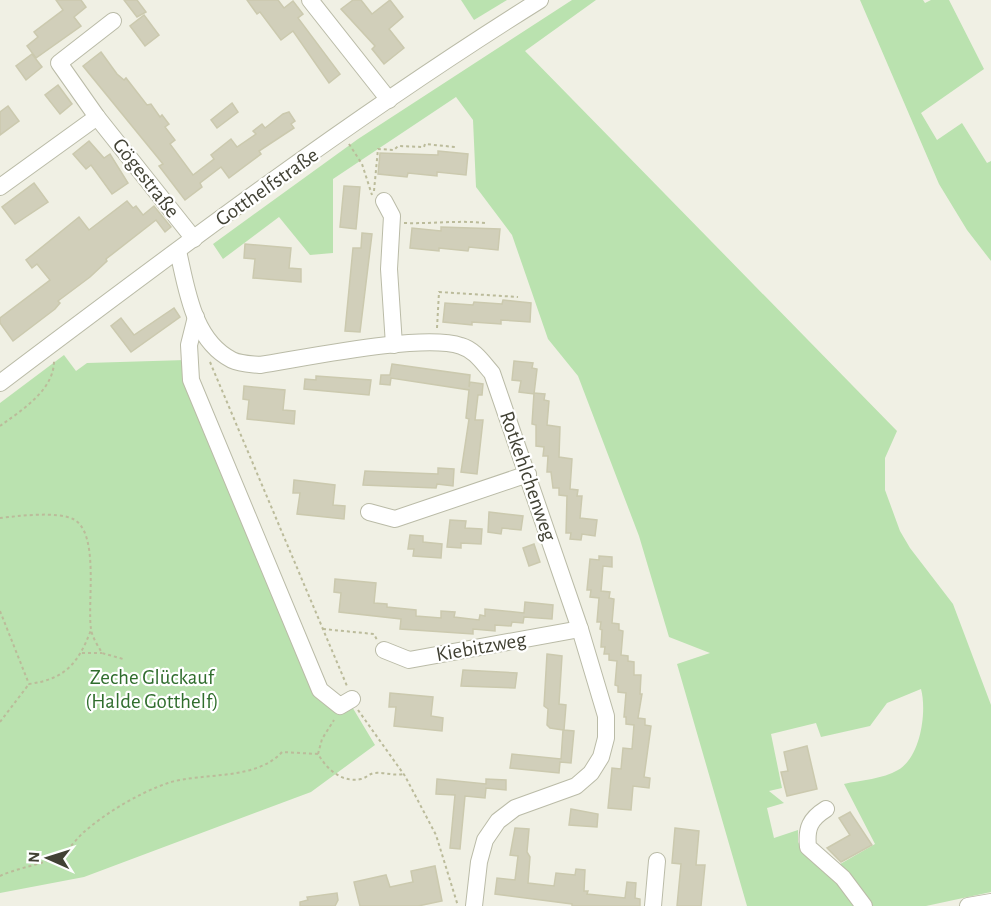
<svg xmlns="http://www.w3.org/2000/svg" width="991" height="906" font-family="'Alegreya Sans',sans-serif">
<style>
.green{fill:#bae2af}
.building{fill:#d1cfba;stroke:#cbc9ae;stroke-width:1.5}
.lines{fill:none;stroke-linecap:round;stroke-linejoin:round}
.minor-casing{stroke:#babba7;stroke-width:18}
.path{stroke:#bbbb9a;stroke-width:2;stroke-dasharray:3 3;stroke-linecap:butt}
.minor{stroke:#fff;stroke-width:16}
.labels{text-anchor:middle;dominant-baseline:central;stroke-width:4.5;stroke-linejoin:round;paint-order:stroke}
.street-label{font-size:21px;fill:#414134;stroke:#fff}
.park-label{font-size:21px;fill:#306d2d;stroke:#fff}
</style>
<rect width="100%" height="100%" fill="#f0f0e4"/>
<g class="green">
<polygon points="461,0 507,0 474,20"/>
<path d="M 572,0 L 596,0 L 525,51 L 897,431 L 885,458 L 885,490 L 900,531 L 910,548 L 953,604 L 991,705 L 991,892 L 926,906 L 871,906 L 857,883 L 835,867 L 875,844 L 844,784 C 861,780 883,779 898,770 C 921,757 927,711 921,689 L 887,703 L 870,726 L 821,737 L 816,723 L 771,734 L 782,788 L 769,791 L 784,803 L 767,808 L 774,838 L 798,830 L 798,842 L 804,853 L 832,874 L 860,906 L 747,906 L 677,664 L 710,653 L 669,637 L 639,536 L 578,376 L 548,339 L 512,235 L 476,187 L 473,120 L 456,97 L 333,179 L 333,253 L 310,255 L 279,217 L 223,259 L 213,244 L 358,139 Z"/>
<polygon points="860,0 923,0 925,3 931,0 949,0 984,69 921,113 937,140 962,123 987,163 991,161 991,261 967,230 939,184"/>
<polygon points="64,355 76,371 87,363 186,360 317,693 351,705 375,745 311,792 84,877 0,893 0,403"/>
</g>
<g class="building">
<polygon points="56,0 81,0 86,7 74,17 81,26 36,58 27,46 38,37 34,32 63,10"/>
<polygon points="124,0 137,0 146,12 137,17"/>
<polygon points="247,0 278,0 284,8 293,1 303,14 298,18 340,74 329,83 293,31 281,40 260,12 257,14"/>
<polygon points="353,0 361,0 372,14 390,0 403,17 389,29 404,48 384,64 372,49 375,46 341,9"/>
<polygon points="144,15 159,35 145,46 130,26"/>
<polygon points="101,52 117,74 124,80 126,78 147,105 151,104 160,117 162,115 169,124 165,127 175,140 170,144 193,175 214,159 211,155 231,139 237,147 256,134 253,131 262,124 265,128 283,114 289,112 295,121 291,124 294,128 259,151 261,154 229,178 221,167 200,183 202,187 185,200 159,166 163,164 83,66"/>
<polygon points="32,54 42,67 26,80 16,66"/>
<polygon points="58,85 72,104 60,114 45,95"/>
<polygon points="232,103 238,112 217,128 211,120"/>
<polygon points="8,106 19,121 0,135 0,112"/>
<polygon points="89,141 104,158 110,154 128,183 112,194 91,165 86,169 73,154"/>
<polygon points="438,151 468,154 466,175 437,172 437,176 408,173 407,177 378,174 380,153 438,155"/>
<polygon points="34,183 48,202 15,224 2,207"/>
<polygon points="344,186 360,187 356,229 340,227"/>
<polygon points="127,201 133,208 136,206 143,215 154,206 171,227 165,232 156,220 106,259 107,261 90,277 58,301 60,303 55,309 13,341 0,323 0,318 50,280 37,264 32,268 26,260 79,217 89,230"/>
<polygon points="441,227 500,229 498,250 469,247 468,251 439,248 439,251 410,248 412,228 441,231"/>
<polygon points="362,233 372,234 360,332 345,331 353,248 361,248"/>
<polygon points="245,244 291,248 289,268 301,269 301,282 253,278 255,259 244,258"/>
<polygon points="503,300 531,303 530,322 501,320 501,324 472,322 472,325 443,322 445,303 473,305 474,302 502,304"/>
<polygon points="174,308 180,317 131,352 111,326 121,318 134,335"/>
<polygon points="514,361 533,363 532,368 537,369 534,394 519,392 521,381 512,380"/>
<polygon points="392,364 470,375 469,387 470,382 483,384 482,395 478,395 475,420 483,420 477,474 461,472 469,419 466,418 469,390 391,378 390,385 380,384 381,375 390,375"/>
<polygon points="316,376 371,380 369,395 304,389 305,379 316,380"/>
<polygon points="244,386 285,390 283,410 295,411 294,424 247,419 249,400 243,399"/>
<polygon points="534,393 545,394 544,400 549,401 547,425 560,427 559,457 572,459 570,489 578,490 577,496 582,496 580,518 597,520 595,536 582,534 581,540 570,539 571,533 566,533 567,496 559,495 559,488 553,488 551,472 547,472 548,456 543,456 544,447 536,446 536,425 532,424"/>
<polygon points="438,468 454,469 453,486 437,484 436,488 363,485 365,471 438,474"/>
<polygon points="294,480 335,485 333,505 345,506 344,519 297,514 300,493 293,493"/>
<polygon points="489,512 523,516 521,530 502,528 501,534 488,532"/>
<polygon points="450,520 466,521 465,528 482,529 481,544 461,543 461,548 447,547"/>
<polygon points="410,535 423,536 423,542 442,544 441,558 413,556 414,549 408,549"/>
<polygon points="534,544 540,562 529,566 523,548"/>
<polygon points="599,556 612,557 612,567 603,566 601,591 610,592 609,598 614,599 612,623 619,624 619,630 623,631 621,655 628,656 628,661 634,662 634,675 641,675 640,694 642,694 638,718 645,719 645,725 651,726 644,777 650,778 649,788 633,786 631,810 608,808 612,768 621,769 623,748 632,749 634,725 626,724 626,717 624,717 626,693 618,692 618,686 615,685 617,661 609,660 609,654 604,654 605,647 601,647 602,630 600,629 601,622 597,622 599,598 590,597 591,590 587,590 590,559 599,560"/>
<polygon points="335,579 376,583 374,603 387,604 387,607 416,610 416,616 441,618 441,611 455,612 454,617 479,620 480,615 485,616 485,609 524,613 525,602 553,605 552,619 524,617 523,623 512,622 511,626 495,625 495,631 473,629 473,634 400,629 401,619 339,612 341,593 334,592"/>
<polygon points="547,654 562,656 559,704 566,705 564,730 574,731 571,763 560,762 559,773 510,768 512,754 561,759 563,730 550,728 547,725 548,709 544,706"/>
<polygon points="463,670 517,673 515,688 461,686"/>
<polygon points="390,693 433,697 431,716 443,718 442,731 394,726 396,707 389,707"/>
<polygon points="807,746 817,789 787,796 781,772 788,771 784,752"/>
<polygon points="437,779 486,784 486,779 506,780 506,790 486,788 485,798 465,796 460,849 450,848 455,795 436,794"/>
<polygon points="571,809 598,814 597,827 569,825"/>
<polygon points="850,812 872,845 841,862 827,848 850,835 839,818"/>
<polygon points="515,828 529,829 527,852 530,857 528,883 554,886 556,873 575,875 576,869 585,870 584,891 588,891 587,894 625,898 627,882 636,883 635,898 640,899 640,906 572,906 572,904 495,894 497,878 515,880 518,856 510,855"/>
<polygon points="675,828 699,831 696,865 705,865 701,906 677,906 681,864 672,863"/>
<polygon points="435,866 442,901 418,906 360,906 354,882 386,875 390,887 413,882 411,871"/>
<polygon points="337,893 338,900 335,906 300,906 300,902 308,900 307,897"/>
</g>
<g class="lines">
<g class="minor-casing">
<g id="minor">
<polyline points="310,0 389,100"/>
<polyline points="113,21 59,63 97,117 194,239"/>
<polyline points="0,187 97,117"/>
<polyline points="384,201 392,216 389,269 394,345"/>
<path d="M 178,251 C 187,290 193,340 232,360 C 240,364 251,364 260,365 C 305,358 423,333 461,346 C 475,350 483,363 492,373 L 580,629 L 606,716 L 606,738 L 601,757 L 591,773 L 576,786 L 515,808 L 498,821 L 485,840 L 479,862 L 474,906"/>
<polyline points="196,317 189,345 191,380 320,690 340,706 352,699"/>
<path d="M 0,383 C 175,251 354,116 540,0"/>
<polyline points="369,512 395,519 528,474"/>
<polyline points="384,650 409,660 580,629"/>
<path d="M 826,809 C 810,819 806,828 808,847 L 843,878 L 864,906"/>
<polyline points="653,906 657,861"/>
<polyline points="968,906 991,902"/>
</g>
</g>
<g class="path">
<polyline points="349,144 362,164 372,195"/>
<polyline points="374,191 378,149 394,150 398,146 424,147 425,144 455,147"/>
<path d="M 404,223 C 432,224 458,220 485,223"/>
<polyline points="437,328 439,292 518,297"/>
<polyline points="210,362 347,686"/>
<path d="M 0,426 C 22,410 54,390 54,361"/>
<path d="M 0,518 C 18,516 57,511 73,519 C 100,532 87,603 91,629 C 92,637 98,646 102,653 L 123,659"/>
<path d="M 0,611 L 29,684 C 65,679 78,664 91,630"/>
<polyline points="323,629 374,634 377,640"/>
<polyline points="82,653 102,653"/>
<polyline points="358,710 405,776 436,835 458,906"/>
<polyline points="0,722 29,684"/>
<polyline points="318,754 322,739 334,720"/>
<path d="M 0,876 C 19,867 44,865 61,854 C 70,849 76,839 84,832 C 107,812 139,793 168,783 C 202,772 256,781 282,752 L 318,754 C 327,769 341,783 361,779 C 366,778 369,774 374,773 C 384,772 393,776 403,774"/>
</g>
<use href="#minor" class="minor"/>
</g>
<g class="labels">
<g class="street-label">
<text transform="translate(146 178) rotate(52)">Gögestraße</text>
<text transform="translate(267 187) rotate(-35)">Gotthelfstraße</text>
<text transform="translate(528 476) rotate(71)">Rotkehlchenweg</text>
<text transform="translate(481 647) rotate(-10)">Kiebitzweg</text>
</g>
<g class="park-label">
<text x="152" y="677">Zeche Glückauf<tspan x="152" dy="24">(Halde Gotthelf)</tspan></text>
</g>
</g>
<g transform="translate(48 858) rotate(273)" stroke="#ffffff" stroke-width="4.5" paint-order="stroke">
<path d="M0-4.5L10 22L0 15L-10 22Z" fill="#414134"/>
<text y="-9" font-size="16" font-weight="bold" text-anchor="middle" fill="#414134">N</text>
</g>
</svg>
